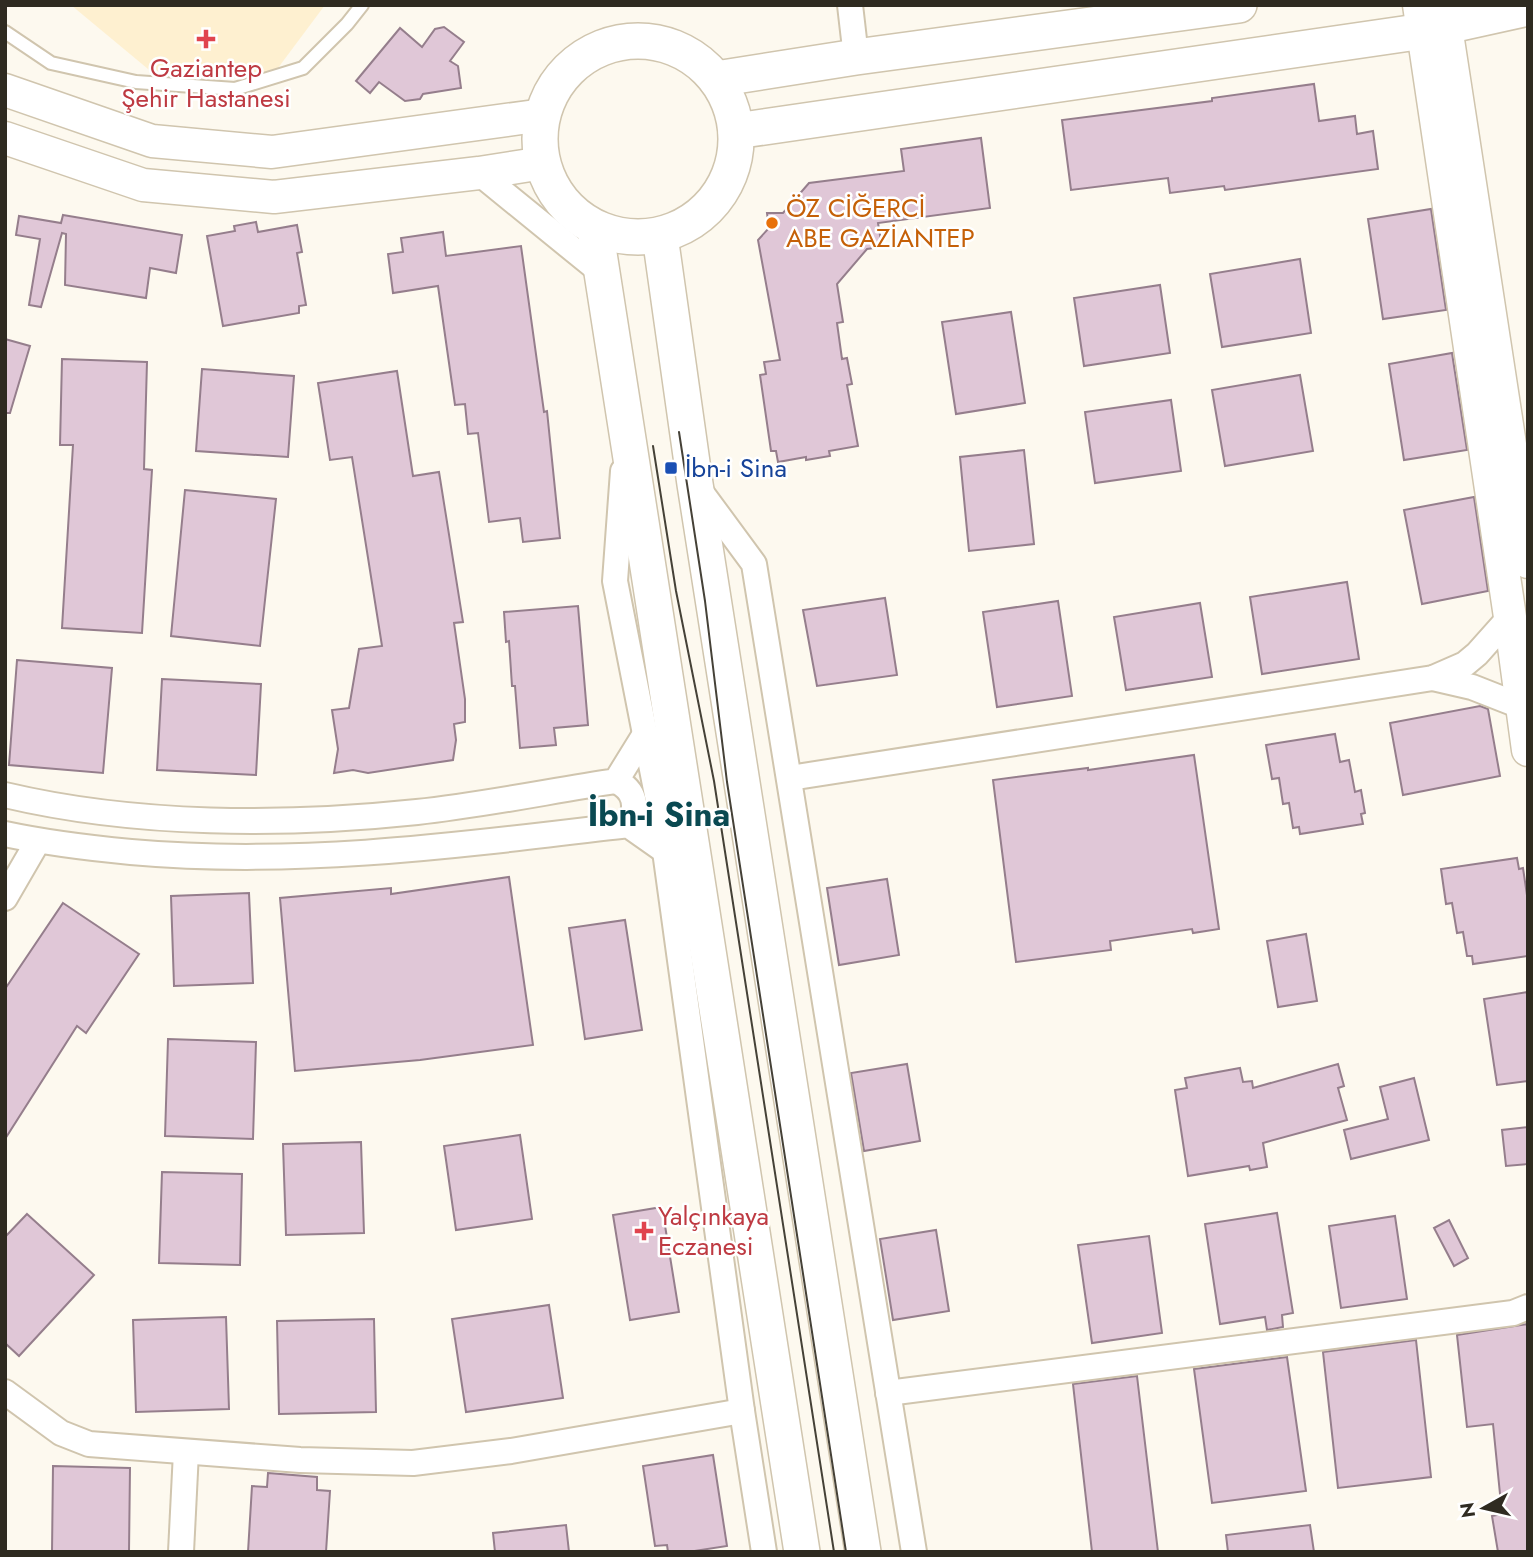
<svg xmlns="http://www.w3.org/2000/svg" width="1533" height="1557" font-family="Jost,sans-serif">
<style>
.built{fill:#fef0d0}
.building{fill:#e0c7d7;stroke:#957e8c;stroke-width:2}
.lines{fill:none;stroke-linecap:round;stroke-linejoin:round}
.service-casing{stroke:#d0c5ae;stroke-width:16}
.minor-casing{stroke:#d0c5ae;stroke-width:28}
.tertiary-casing{stroke:#d0c5ae;stroke-width:35}
.secondary-casing{stroke:#d0c5ae;stroke-width:38}
.service{stroke:#fff;stroke-width:12}
.minor{stroke:#fff;stroke-width:24}
.tertiary{stroke:#fff;stroke-width:32}
.secondary{stroke:#fff;stroke-width:35}
.tram{stroke:#454137;stroke-width:2}
.health-dot{fill:#e0444e;stroke:#fff;stroke-width:2.5}
.food-dot{fill:#e8710a;stroke:#fff;stroke-width:2.5}
.transit-dot{fill:#1a4fb4;stroke:#fff;stroke-width:2.5}
.labels{text-anchor:middle;dominant-baseline:central;stroke-width:5;stroke-linejoin:round;paint-order:stroke}
.health-label{font-size:26px;fill:#be3a42;stroke:#fff}
.food-label{font-size:26px;fill:#c56008;stroke:#fff;text-anchor:start}
.transit-label{font-size:26px;fill:#164399;stroke:#fff;text-anchor:start}
.district-label{font-size:33px;font-weight:bold;fill:#0a4951;stroke:#fff}
</style>
<rect width="100%" height="100%" fill="#fdf9ef"/>
<polygon class="built" points="71,5 325,5 275,72 154,74"/>
<g class="building">
<polygon points="444,27 464,42 450,61 458,66 461,88 423,94 420,99 405,101 379,82 370,93 356,81 400,28 422,47 435,29"/>
<polygon points="1314,84 1319,121 1355,116 1357,134 1373,131 1378,169 1225,190 1224,186 1170,193 1168,178 1071,190 1062,120 1212,101 1212,98"/>
<polygon points="981,138 990,208 878,223 882,247 867,249 837,284 843,322 837,323 842,359 847,358 852,384 847,385 858,446 829,451 830,456 806,460 806,457 778,462 776,451 771,451 760,375 766,374 764,362 780,360 758,240 769,228 767,213 783,213 809,183 904,171 901,149"/>
<polygon points="1431,209 1446,310 1383,319 1368,219"/>
<polygon points="63,215 182,235 176,273 150,268 146,298 65,285 66,234 62,233 41,307 29,305 40,239 16,235 19,216 61,223"/>
<polygon points="256,222 258,232 297,225 302,252 297,253 306,305 299,306 299,313 223,326 207,236 235,231 234,226"/>
<polygon points="443,232 446,256 521,246 544,412 547,411 560,538 523,542 520,518 489,522 478,433 468,434 465,404 455,405 438,286 393,293 388,254 403,252 401,238"/>
<polygon points="1300,259 1311,333 1222,347 1210,274"/>
<polygon points="1160,285 1170,353 1084,366 1074,298"/>
<polygon points="1011,312 1025,403 956,414 942,322"/>
<polygon points="5,339 30,346 10,413 5,413"/>
<polygon points="1452,353 1467,450 1404,460 1389,364"/>
<polygon points="62,359 147,362 144,469 152,470 142,633 62,628 73,445 60,445"/>
<polygon points="202,369 294,376 288,457 196,451"/>
<polygon points="397,371 413,476 439,472 463,622 454,623 465,699 465,722 454,724 456,740 453,760 368,773 353,770 334,773 338,749 332,710 349,708 359,649 382,646 352,457 330,460 318,383"/>
<polygon points="1300,375 1313,451 1225,466 1212,390"/>
<polygon points="1171,400 1181,471 1095,483 1085,412"/>
<polygon points="1024,450 1034,544 969,551 960,457"/>
<polygon points="185,490 276,499 260,646 171,636"/>
<polygon points="1474,497 1488,591 1422,604 1404,510"/>
<polygon points="1347,582 1359,659 1262,674 1250,597"/>
<polygon points="885,598 897,675 817,686 803,610"/>
<polygon points="1058,601 1072,696 997,707 983,612"/>
<polygon points="1200,603 1212,677 1126,690 1114,617"/>
<polygon points="578,606 588,725 554,728 556,745 520,748 515,686 512,686 509,641 506,642 504,612"/>
<polygon points="17,660 112,668 103,773 9,765"/>
<polygon points="162,679 261,684 256,775 157,770"/>
<polygon points="1480,706 1488,709 1500,776 1403,795 1390,723"/>
<polygon points="1335,734 1340,762 1349,760 1355,792 1361,790 1365,813 1361,814 1363,824 1300,834 1299,827 1293,828 1289,803 1283,804 1279,778 1272,779 1266,745"/>
<polygon points="1194,755 1219,929 1193,933 1192,929 1110,941 1111,950 1016,962 993,780 1088,768 1088,770"/>
<polygon points="1517,858 1519,869 1523,868 1528,902 1528,956 1473,964 1472,956 1467,956 1463,932 1457,933 1452,903 1446,904 1441,869"/>
<polygon points="509,877 533,1045 420,1060 295,1071 280,898 391,888 391,894"/>
<polygon points="887,879 899,955 839,965 827,888"/>
<polygon points="249,893 253,983 174,986 171,896"/>
<polygon points="63,903 139,954 86,1033 77,1026 5,1139 5,989"/>
<polygon points="625,920 642,1030 585,1039 569,928"/>
<polygon points="1306,934 1317,1001 1278,1007 1267,941"/>
<polygon points="1528,992 1528,1081 1497,1085 1484,999"/>
<polygon points="168,1039 256,1042 253,1139 165,1136"/>
<polygon points="907,1064 920,1141 864,1151 851,1073"/>
<polygon points="1338,1064 1344,1086 1338,1088 1347,1120 1263,1143 1267,1167 1250,1170 1249,1166 1188,1176 1175,1090 1187,1088 1185,1078 1240,1068 1243,1082 1252,1081 1253,1088"/>
<polygon points="1414,1078 1429,1140 1351,1159 1344,1130 1388,1119 1380,1087"/>
<polygon points="1528,1127 1528,1164 1506,1166 1502,1130"/>
<polygon points="520,1135 532,1219 456,1230 444,1146"/>
<polygon points="361,1142 364,1233 286,1235 283,1144"/>
<polygon points="162,1172 242,1174 240,1265 159,1263"/>
<polygon points="662,1207 679,1312 630,1320 613,1215"/>
<polygon points="1277,1213 1293,1313 1282,1315 1283,1327 1267,1330 1265,1317 1220,1324 1205,1224"/>
<polygon points="27,1214 94,1275 19,1356 5,1343 5,1237"/>
<polygon points="1395,1216 1407,1299 1341,1308 1329,1226"/>
<polygon points="1449,1220 1468,1258 1454,1266 1434,1228"/>
<polygon points="936,1230 949,1311 893,1320 880,1239"/>
<polygon points="1149,1236 1162,1333 1092,1343 1078,1245"/>
<polygon points="549,1305 563,1398 466,1412 452,1319"/>
<polygon points="226,1317 229,1409 136,1412 133,1320"/>
<polygon points="374,1319 376,1412 279,1414 277,1321"/>
<polygon points="1528,1324 1528,1552 1498,1552 1492,1516 1502,1514 1493,1424 1467,1427 1457,1335"/>
<polygon points="1416,1340 1431,1477 1338,1488 1323,1352"/>
<polygon points="1287,1357 1306,1491 1212,1503 1194,1369"/>
<polygon points="1137,1376 1158,1552 1092,1552 1073,1384"/>
<polygon points="713,1455 727,1546 688,1552 668,1552 667,1545 655,1546 643,1466"/>
<polygon points="53,1466 130,1468 129,1552 52,1552"/>
<polygon points="268,1473 317,1477 317,1490 330,1491 326,1552 248,1552 252,1486 267,1487"/>
<polygon points="566,1525 569,1552 495,1552 493,1533"/>
<polygon points="1310,1525 1314,1552 1228,1552 1226,1535"/>
</g>
<g class="lines">
<g class="service-casing">
<polyline id="service" points="5,32 51,63 136,82 235,89 303,68 347,24 362,5"/>
</g>
<g class="minor-casing">
<g id="minor">
<polyline points="850,5 856,57"/>
<polyline points="479,173 602,273"/>
<polyline points="623,471 615,581 658,800 742,1411 764,1552"/>
<polyline points="698,488 754,564 914,1552"/>
<polyline points="1433,678 1472,687 1523,707"/>
<polyline points="790,778 1433,678 1465,664 1477,654 1510,617"/>
<path d="M 616,781 C 635,790 639,807 628,825"/>
<path d="M 5,795 C 136,826 284,826 417,812 C 483,805 550,791 616,781 L 645,734"/>
<path d="M 5,834 C 47,843 89,848 131,852 C 298,867 462,845 628,825 L 665,851"/>
<polyline points="5,898 38,841"/>
<polyline points="5,1392 61,1433 89,1444 300,1460 413,1463 511,1451 742,1411"/>
<polyline points="888,1393 1513,1313 1528,1307"/>
<polyline points="181,1552 186,1452"/>
</g>
</g>
<g class="tertiary-casing">
<g id="tertiary">
<polyline points="1419,5 1510,617 1528,750"/>
<polyline points="1439,5 1446,27 1528,562"/>
<polyline points="5,90 152,141 272,152 543,115"/>
<polyline points="5,138 143,185 274,197 479,173 543,163"/>
</g>
</g>
<g class="secondary-casing">
<g id="secondary">
<circle cx="638" cy="139" r="98"/>
<polyline points="716,79 856,57 1239,5"/>
<polyline points="736,131 1424,31 1528,8"/>
<polyline points="595,228 802,1552"/>
<polyline points="660,236 695,484 863,1552"/>
</g>
</g>
<use href="#service" class="service"/>
<use href="#minor" class="minor"/>
<use href="#tertiary" class="tertiary"/>
<use href="#secondary" class="secondary"/>
<g class="tram">
<polyline points="679,432 705,601 727,782 846,1552"/>
<polyline points="653,446 676,591 714,781 834,1552"/>
</g>
</g>
<g class="health-dot">
<path d="M202.5 28.5h7v7h7v7h-7v7h-7v-7h-7v-7h7z"/>
<path d="M640.5 1220.5h7v7h7v7h-7v7h-7v-7h-7v-7h7z"/>
</g>
<circle class="food-dot" cx="772" cy="223" r="7"/>
<rect class="transit-dot" x="664" y="461" width="14" height="14" rx="3.5"/>
<g class="labels">
<g class="health-label">
<text x="206" y="68">Gaziantep<tspan x="206" dy="30">Şehir Hastanesi</tspan></text>
<text x="658" y="1216" text-anchor="start">Yalçınkaya<tspan x="658" dy="30">Eczanesi</tspan></text>
</g>
<g class="food-label">
<text x="786" y="208">ÖZ CİĞERCİ<tspan x="786" dy="30">ABE GAZİANTEP</tspan></text>
</g>
<g class="transit-label">
<text x="685" y="468">İbn-i Sina</text>
</g>
<g class="district-label">
<text x="659" y="814">İbn-i Sina</text>
</g>
</g>
<rect width="1533" height="1557" fill="none" stroke="#2f2b21" stroke-width="14"/>
<g transform="translate(1484 1508) rotate(262)" stroke="#ffffff" stroke-width="5" paint-order="stroke">
<path d="M0-5L12 26L0 18L-12 26Z" fill="#2f2b21"/>
<text y="-10" font-size="19" font-weight="bold" text-anchor="middle" fill="#2f2b21">N</text>
</g>
</svg>
